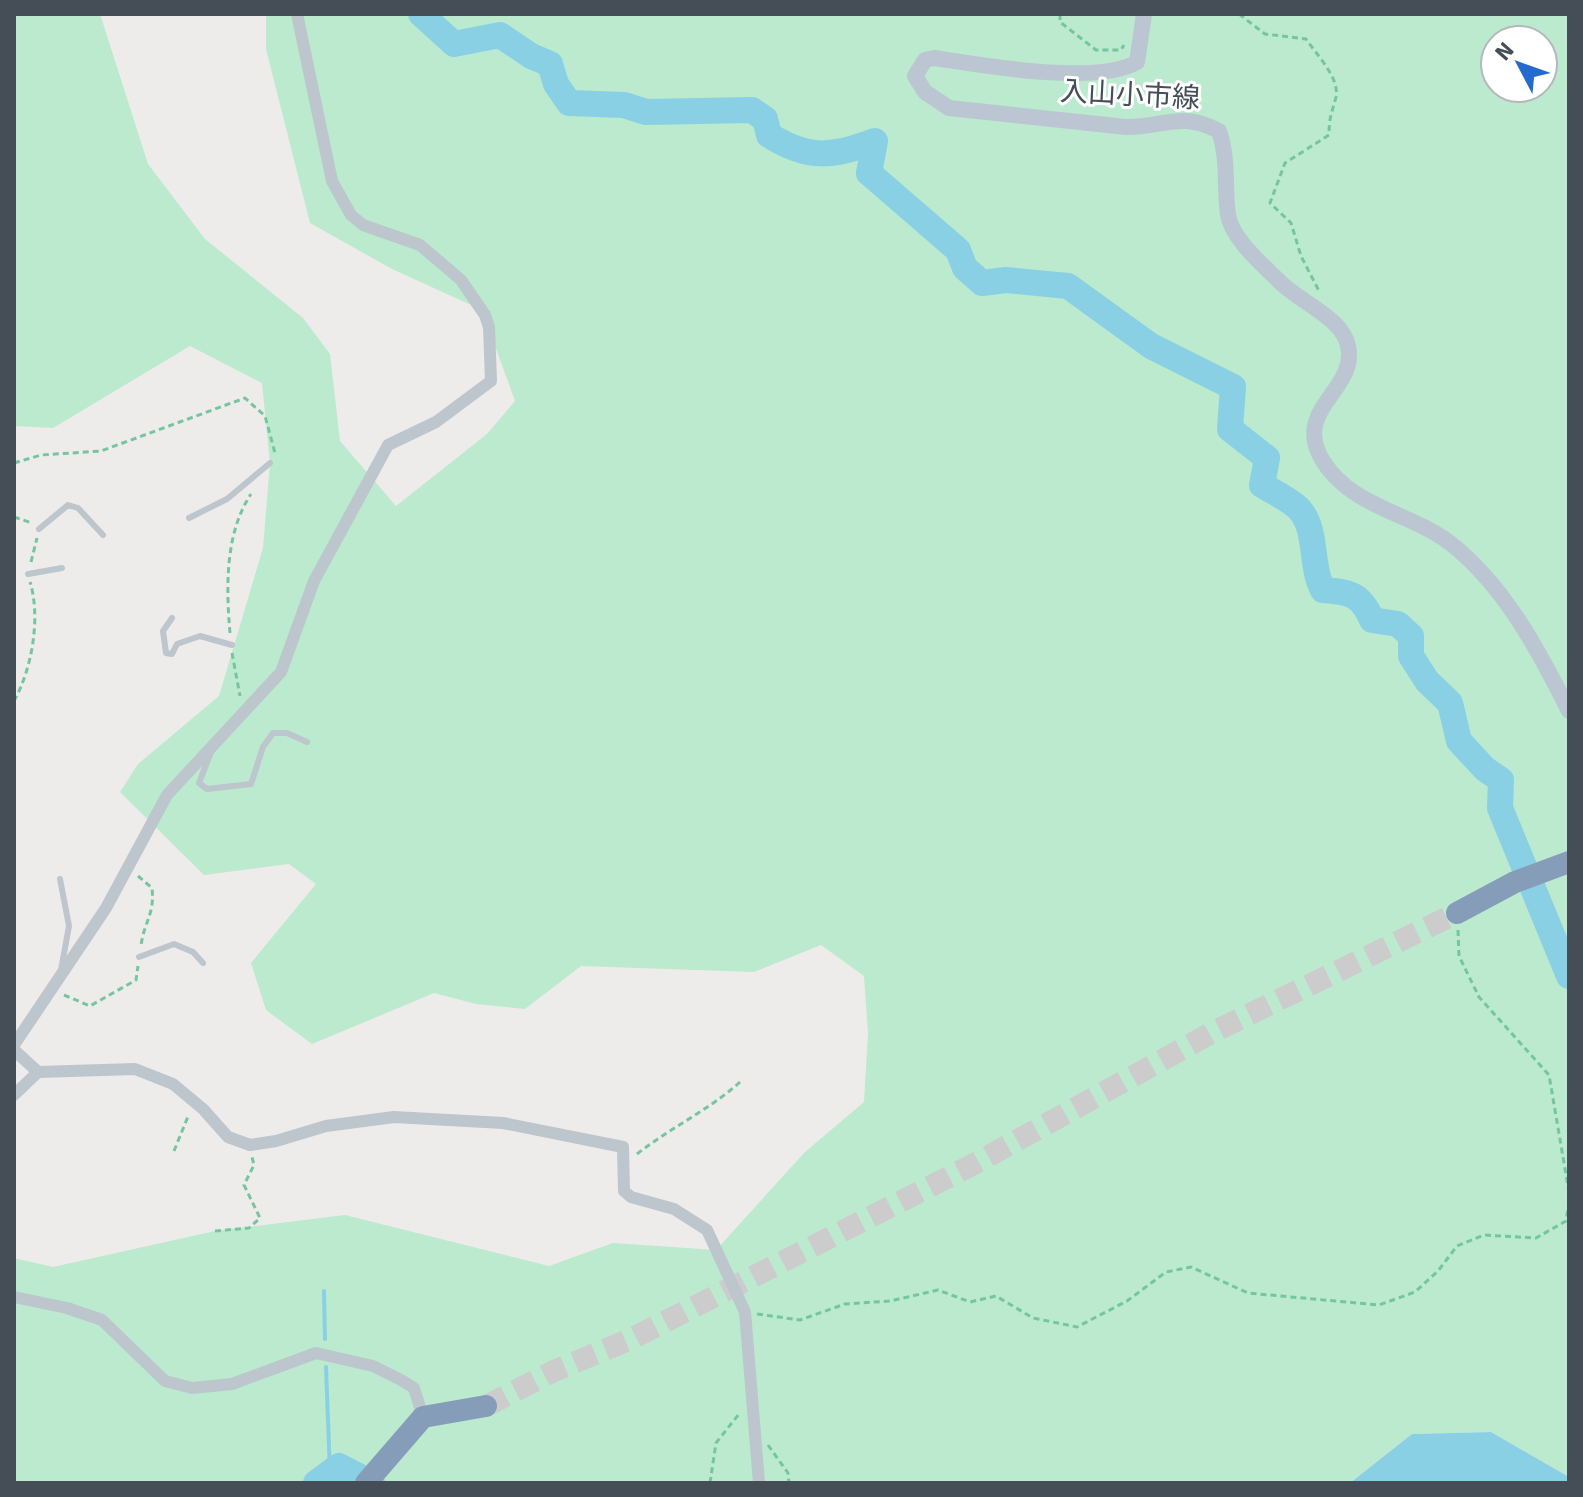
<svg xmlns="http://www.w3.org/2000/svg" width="1583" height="1497" font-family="Signika,'Noto Sans JP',sans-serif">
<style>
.green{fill:#bbeace;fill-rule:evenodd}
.water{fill:#8ad0e5}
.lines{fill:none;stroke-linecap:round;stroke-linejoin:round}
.stream{stroke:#8ad0e5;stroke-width:4}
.river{stroke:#8ad0e5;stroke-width:26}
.highway-tunnel{stroke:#cccccd;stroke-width:22;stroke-dasharray:22 11;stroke-linecap:butt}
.path{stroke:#75c6a0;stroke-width:3;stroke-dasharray:6 4;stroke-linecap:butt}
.lane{stroke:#bdc5cd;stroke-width:6}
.street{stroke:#bdc5cd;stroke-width:12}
.secondary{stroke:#bcc6d2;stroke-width:16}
.highway{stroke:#859db8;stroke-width:22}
.labels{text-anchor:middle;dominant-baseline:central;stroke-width:6;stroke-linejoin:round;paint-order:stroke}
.street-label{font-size:28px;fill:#454e57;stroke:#fff}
</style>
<rect width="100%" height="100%" fill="#eeebeb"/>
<path class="green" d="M 14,14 L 100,14 L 148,164 L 205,239 L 303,318 L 330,354 L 340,441 L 396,506 L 487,434 L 515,401 L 482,310 L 392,269 L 310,223 L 266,49 L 266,14 L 1569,14 L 1569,1477 L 1491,1432 L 1412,1434 L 1350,1483 L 14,1483 L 14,1258 L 53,1267 L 215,1231 L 345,1215 L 549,1266 L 613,1243 L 716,1250 L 805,1152 L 864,1102 L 868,1033 L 864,976 L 821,945 L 754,972 L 581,966 L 525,1009 L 476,1004 L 434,993 L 312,1044 L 266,1010 L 251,963 L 316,884 L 289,864 L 204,875 L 120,792 L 138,764 L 219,696 L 263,548 L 270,463 L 262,383 L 190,346 L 53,428 L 14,426 ZM 1495,40 L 1543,40 L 1543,88 L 1495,88 Z"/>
<polygon class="water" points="1491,1432 1569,1477 1569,1483 1350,1483 1412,1434"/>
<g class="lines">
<g class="stream">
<polyline points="324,1291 325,1339"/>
<polyline points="326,1367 330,1473"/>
</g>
<g class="river">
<path d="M 421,14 L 454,44 L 500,35 L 531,56 L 550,64 L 556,84 L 569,103 L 624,105 L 646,112 L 752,110 L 765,119 L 769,135 C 808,160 833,157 875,141 L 869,173 L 958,250 L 965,268 L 982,283 L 1006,280 L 1068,286 L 1151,346 L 1233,387 L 1230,429 L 1267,458 L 1262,485 C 1273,492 1291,500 1300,510 C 1318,531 1310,567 1323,590 C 1350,592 1361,594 1372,620 L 1398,624 L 1411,636 L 1411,656 L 1427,681 L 1450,703 L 1459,741 L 1485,769 L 1501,780 L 1500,808 L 1569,976"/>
<polyline points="316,1483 339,1466 372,1483"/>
</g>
<polyline class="highway-tunnel" points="486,1406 554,1371 631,1339 978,1162 1213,1032 1457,913"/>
<g class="path">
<polyline points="1060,14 1060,22 1096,50 1121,50 1124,45"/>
<path d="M 1239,14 L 1265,34 L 1306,39 C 1316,54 1340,78 1336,97 C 1332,113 1329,116 1329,135 L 1285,163 L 1270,203 L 1291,223 L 1301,256 L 1320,293"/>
<polyline points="14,463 41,455 101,451 245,398 265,416 275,453"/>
<polyline points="14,517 32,523"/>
<polyline points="31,562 37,538"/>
<path d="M 230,633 C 226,587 225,533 251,494"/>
<polyline points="232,653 240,696"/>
<path d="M 14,701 C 32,669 41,617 30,582"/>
<path d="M 138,876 L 152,888 C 155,915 144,921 141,946"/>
<polyline points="1458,930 1459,956 1479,997 1549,1075 1569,1192"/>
<polyline points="64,995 90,1006 136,980 138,966"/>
<polyline points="174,1151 189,1114"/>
<path d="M 637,1154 C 670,1128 709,1110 740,1082"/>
<polyline points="215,1231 249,1228 260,1218 244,1185 254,1165 252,1157"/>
<polyline points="757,1314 800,1320 845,1304 890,1301 938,1290 970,1302 996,1296 1033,1318 1077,1327 1127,1301 1166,1272 1191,1267 1248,1293 1379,1305 1415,1292 1438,1271 1457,1246 1484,1235 1536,1238 1566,1221 1569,1202"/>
<polyline points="768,1445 788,1473 789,1483"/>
<polyline points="710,1483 716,1443 739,1414"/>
</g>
<g class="lane">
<polyline points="189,518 227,499 270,463"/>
<polyline points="39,529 68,505 78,508 103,535"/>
<polyline points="28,574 62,568"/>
<polyline points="172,618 163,631 166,653 172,654 177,644 200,636 232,645"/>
<polyline points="211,752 199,783 207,789 251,784 263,747 273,733 287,733 307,742"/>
<polyline points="60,879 69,926 61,970"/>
<polyline points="139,957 174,944 193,952 203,963"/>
</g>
<g class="street">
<polyline points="14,1045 106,908 167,795 281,672 314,581 388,445 436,422 491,381 489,327 485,315 461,280 420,245 363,225 351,215 332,181 297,14"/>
<polyline points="14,1050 38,1072"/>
<polyline points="14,1095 38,1072 135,1069 173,1084 203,1109 228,1137 250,1145 276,1141 326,1126 394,1117 503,1123 623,1147 624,1191 631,1197 674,1209 707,1230 745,1312 759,1483"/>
<polyline points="14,1297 67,1308 102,1320 165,1381 192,1388 232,1384 316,1353 373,1366 401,1380 414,1388 423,1417"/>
</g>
<path class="secondary" d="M 1144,14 L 1137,62 C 1097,86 981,65 934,58 L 925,60 L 915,76 L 925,92 L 949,108 L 1126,127 C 1165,127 1181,111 1219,131 C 1229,160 1224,186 1228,215 C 1232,239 1262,264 1279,281 C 1299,302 1342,317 1348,346 C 1359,393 1281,412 1331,472 C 1362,509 1414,515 1450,543 C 1504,585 1539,651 1569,711"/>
<g class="highway">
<polyline points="1457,913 1515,882 1569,862"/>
<polyline points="366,1483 423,1417 486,1406"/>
</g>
</g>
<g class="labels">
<g class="street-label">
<text transform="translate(1130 95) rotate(3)">入山小市線</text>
</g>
</g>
<rect width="1583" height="1497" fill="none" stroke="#454e57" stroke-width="32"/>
<g transform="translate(1519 64) rotate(311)"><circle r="38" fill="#ffffff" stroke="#b5b8bc" stroke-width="2"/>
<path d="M0-6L14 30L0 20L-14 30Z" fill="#246bcf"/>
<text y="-12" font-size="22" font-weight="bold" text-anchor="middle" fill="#454e57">N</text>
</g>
</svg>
